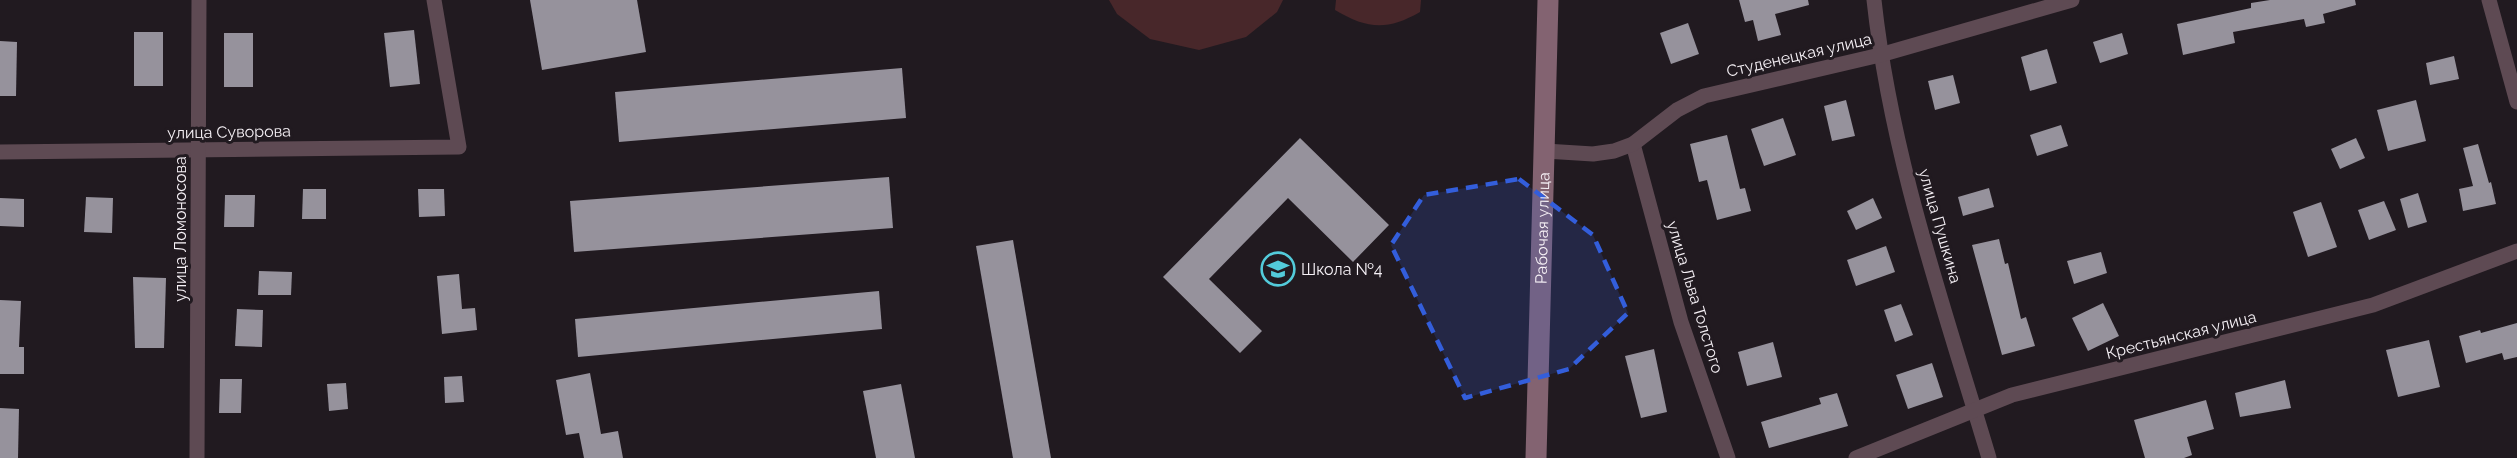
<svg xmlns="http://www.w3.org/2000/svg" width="2517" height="458" font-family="Raleway,sans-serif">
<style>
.green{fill:#48272a}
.building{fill:#96929c}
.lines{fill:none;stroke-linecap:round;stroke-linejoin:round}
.street{stroke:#5e4a53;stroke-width:15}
.secondary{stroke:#836371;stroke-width:21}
.marked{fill:#335edb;fill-opacity:0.2;stroke:#335edb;stroke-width:4.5;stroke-dasharray:12 8;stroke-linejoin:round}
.labels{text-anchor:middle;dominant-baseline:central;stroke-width:6;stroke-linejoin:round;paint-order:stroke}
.street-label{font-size:16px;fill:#f6f1f6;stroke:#211a20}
.poi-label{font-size:16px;fill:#f6f1f6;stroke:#211a20;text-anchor:start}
</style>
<rect width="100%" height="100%" fill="#211a20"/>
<g class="green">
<polygon points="1109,0 1283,0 1277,12 1246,37 1199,50 1150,39 1117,14"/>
<path d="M 1336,0 L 1421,0 L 1420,12 C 1387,31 1367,29 1335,10 Z"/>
</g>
<g class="building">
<polygon points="530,0 637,0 646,52 542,70"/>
<polygon points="1739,0 1808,0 1809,5 1775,14 1781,35 1758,41 1753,20 1745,22"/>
<polygon points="2270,0 2355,0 2356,5 2323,14 2325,23 2306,27 2304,19 2233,32 2235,43 2183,55 2177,24 2251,8 2251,3"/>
<polygon points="1688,23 1699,54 1671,64 1660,33"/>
<polygon points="414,30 420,84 390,87 384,33"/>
<rect x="134" y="32" width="29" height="54"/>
<rect x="224" y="33" width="29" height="54"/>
<polygon points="2122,33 2128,54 2100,63 2093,42"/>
<polygon points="0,41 17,42 16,96 0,96"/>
<polygon points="2047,49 2057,83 2030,91 2021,57"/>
<polygon points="2454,56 2459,79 2430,85 2426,63"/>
<polygon points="902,68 906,118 619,142 615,92"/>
<polygon points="1953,75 1960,103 1935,110 1928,81"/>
<polygon points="1846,100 1855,136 1832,141 1824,106"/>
<polygon points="2416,100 2426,141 2388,151 2377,110"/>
<polygon points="1783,118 1796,155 1764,166 1751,129"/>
<polygon points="2061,125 2068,146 2037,156 2030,135"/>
<polygon points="1727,135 1740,189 1745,188 1751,211 1717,220 1707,180 1699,182 1690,144"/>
<polygon points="1300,138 1389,225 1353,262 1288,198 1209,279 1262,331 1240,353 1163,277"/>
<polygon points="2356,138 2365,158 2340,169 2331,149"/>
<polygon points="2478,144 2489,183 2491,182 2496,204 2463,211 2459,189 2473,186 2463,148"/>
<polygon points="889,177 893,228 574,252 570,201"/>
<polygon points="1989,188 1994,207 1963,216 1958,197"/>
<polygon points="303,189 326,189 326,219 302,219"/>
<polygon points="418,189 444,189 445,216 419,217"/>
<polygon points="2418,193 2427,222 2408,228 2400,199"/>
<polygon points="225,195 255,195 254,227 224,227"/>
<polygon points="86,197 113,198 112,233 84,232"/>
<polygon points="0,198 24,199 24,227 0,226"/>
<polygon points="1873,198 1882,218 1856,230 1847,211"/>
<polygon points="2384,201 2396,230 2369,240 2358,210"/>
<polygon points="2321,202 2337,247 2308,257 2293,212"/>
<polygon points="1999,239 2005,264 2008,263 2021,319 2026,317 2035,346 2002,355 1972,245"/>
<polygon points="1013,240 1051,458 1013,458 976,246"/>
<polygon points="1886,246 1895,272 1856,286 1847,260"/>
<polygon points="2101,252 2107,273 2074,284 2067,261"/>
<polygon points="259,271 292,272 291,295 258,295"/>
<polygon points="459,274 462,309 475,308 477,330 442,334 437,276"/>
<polygon points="133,277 166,278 164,348 135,348"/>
<polygon points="879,291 882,329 578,357 575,319"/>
<polygon points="0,300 21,301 19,347 24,347 24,374 0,374"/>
<polygon points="2103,303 2119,336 2088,351 2072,318"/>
<polygon points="1901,304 1913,335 1895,342 1884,310"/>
<polygon points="237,309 263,310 262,347 235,346"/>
<polygon points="2517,323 2517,357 2504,360 2502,353 2466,363 2459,336 2480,330 2481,333"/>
<polygon points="2429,340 2440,387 2398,397 2386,350"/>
<polygon points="1773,342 1782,377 1747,386 1738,352"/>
<polygon points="1654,349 1667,412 1641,418 1625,356"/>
<polygon points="1932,363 1943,397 1908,409 1896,375"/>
<polygon points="590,373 601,434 618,431 623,458 584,458 579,433 566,435 556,380"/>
<polygon points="462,376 464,402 445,403 444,377"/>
<polygon points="220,379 242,379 241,413 219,413"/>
<polygon points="2285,380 2291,408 2240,417 2235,393"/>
<polygon points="346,383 348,409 329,411 327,384"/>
<polygon points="901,384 915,458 876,458 863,391"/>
<polygon points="1837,393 1848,426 1769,448 1761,422 1821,404 1819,398"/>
<polygon points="2206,400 2214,429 2187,437 2192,455 2184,458 2145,458 2134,420"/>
<polygon points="0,408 19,409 18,458 0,458"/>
</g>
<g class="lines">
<g class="street">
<path d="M 1874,0 C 1891,157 1944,307 1989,458"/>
<polyline points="2489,0 2517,102"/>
<polyline points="1633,144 1681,322 1728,458"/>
<polyline points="1545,151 1593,154 1614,151 1633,144 1677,110 1704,96 1880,55 2072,0"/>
<polyline points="0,152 459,147 434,0"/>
<polyline points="197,458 199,0"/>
<polyline points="1856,458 2012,395 2373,305 2517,251"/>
</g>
<path class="secondary" id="s1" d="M 1536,458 L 1548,0"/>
</g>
<path class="marked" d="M 1519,179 L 1593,235 L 1628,313 L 1569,369 L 1465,398 L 1391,245 L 1424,195 Z"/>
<defs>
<g id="school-ring" transform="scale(1.725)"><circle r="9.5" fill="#211a20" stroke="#53cbda" stroke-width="1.5"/><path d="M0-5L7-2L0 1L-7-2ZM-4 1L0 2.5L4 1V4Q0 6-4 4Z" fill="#53cbda"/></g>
</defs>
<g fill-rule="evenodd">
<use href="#school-ring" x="1278" y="269"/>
</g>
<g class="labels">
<g class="street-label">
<text transform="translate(1799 55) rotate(-13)">Студенецкая улица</text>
<text transform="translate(229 132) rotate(-1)">улица Суворова</text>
<text transform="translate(1940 226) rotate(74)">улица Пушкина</text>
<text transform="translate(180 229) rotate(-90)">улица Ломоносова</text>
<text stroke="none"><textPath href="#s1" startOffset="230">Рабочая улица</textPath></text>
<text transform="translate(1695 297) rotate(73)">улица Льва Толстого</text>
<text transform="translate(2181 335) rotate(-14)">Крестьянская улица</text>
</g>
<g class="poi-label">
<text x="1301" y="269">Школа №4</text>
</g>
</g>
</svg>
